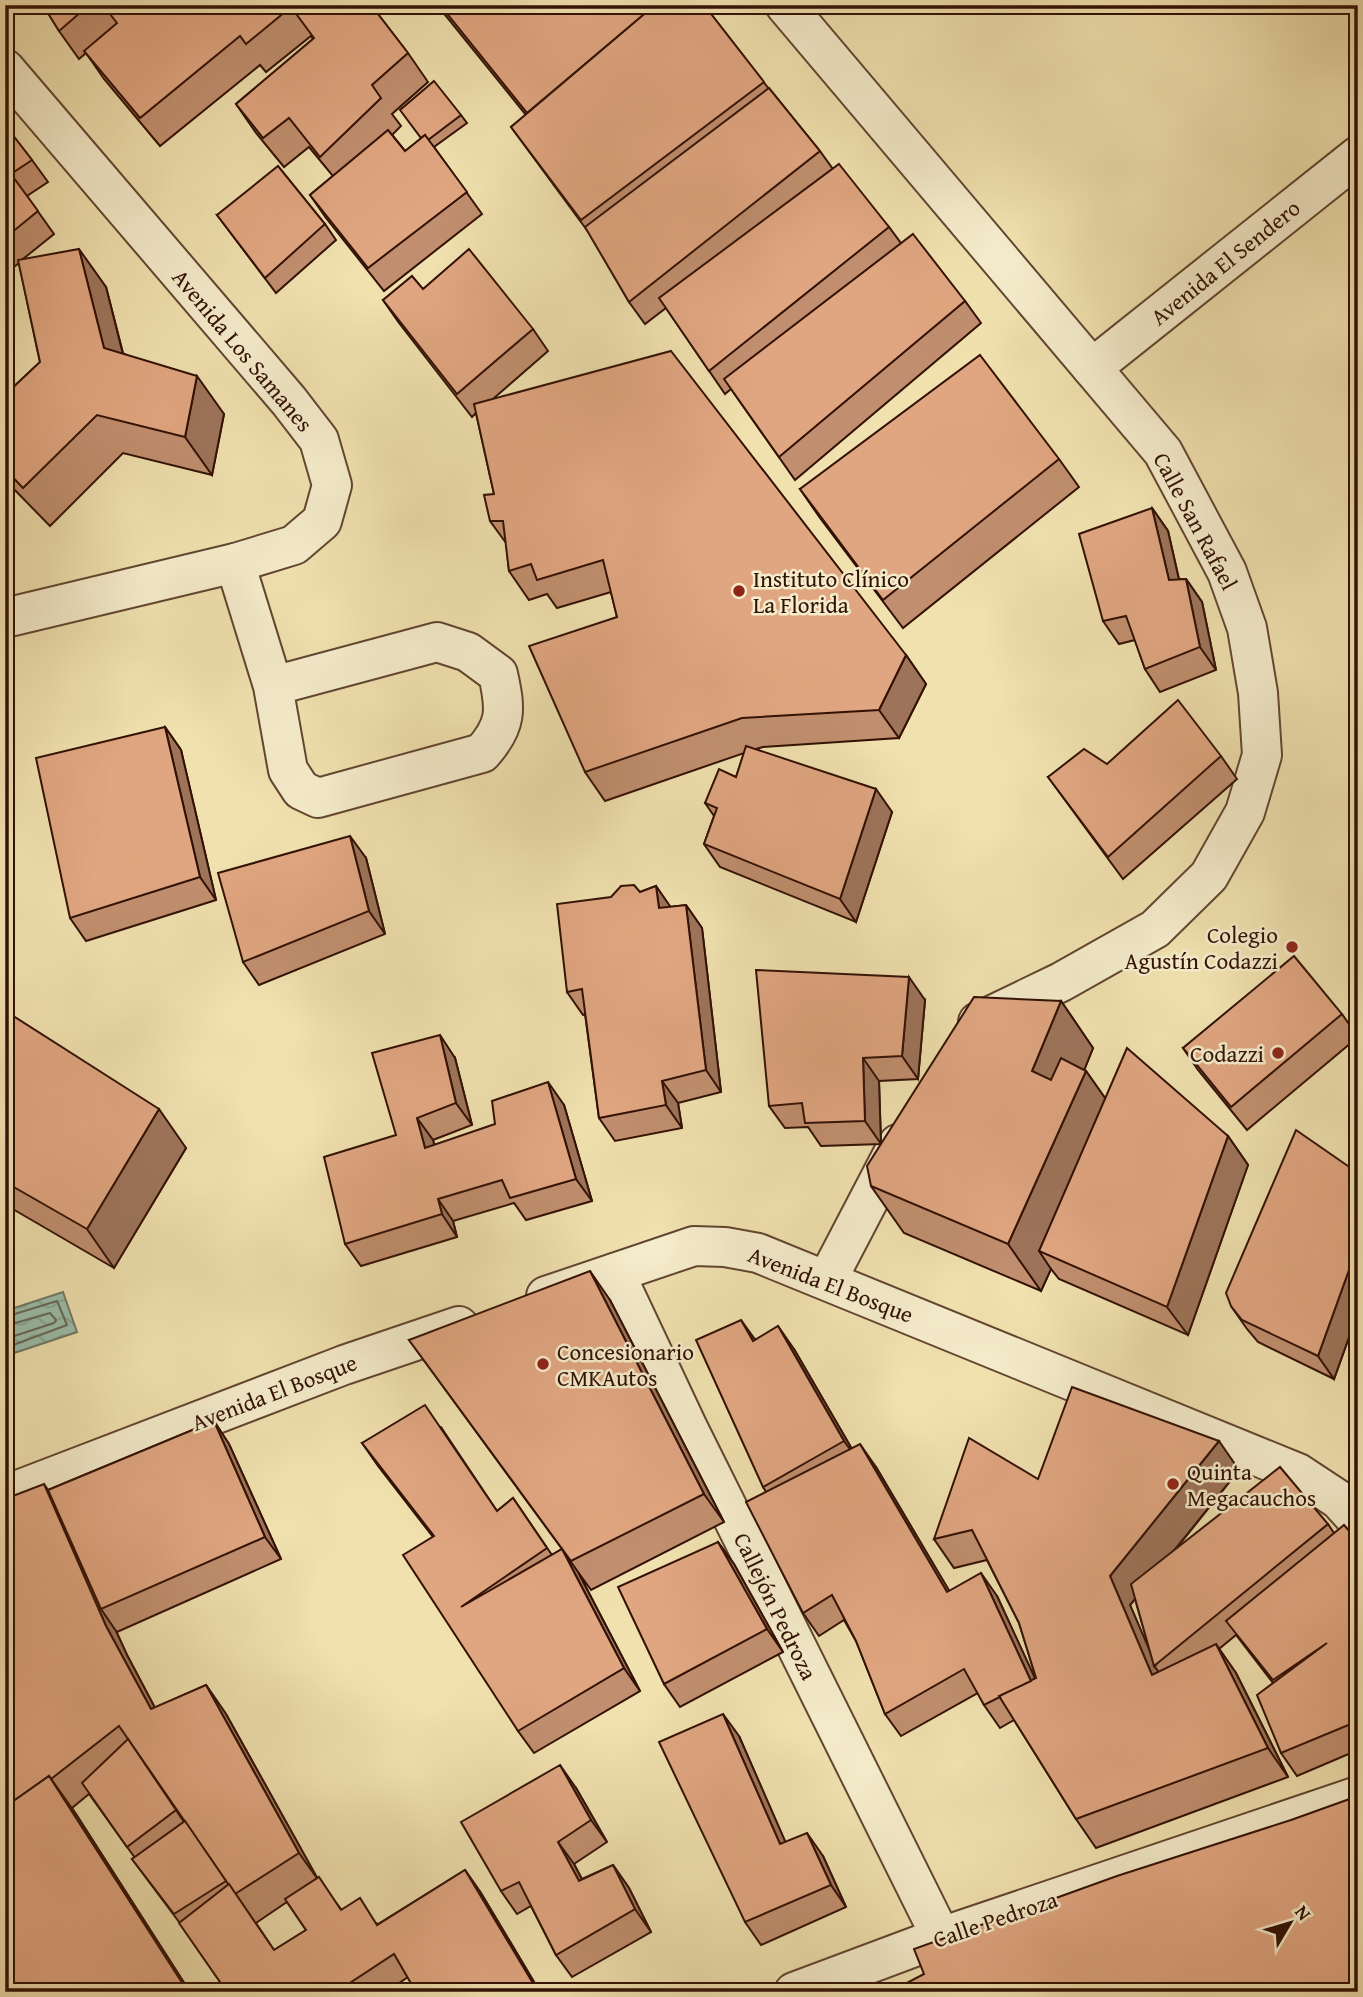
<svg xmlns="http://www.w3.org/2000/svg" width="1363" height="1997" font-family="'Gentium Book Plus',serif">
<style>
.water{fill:url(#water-waves);stroke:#707968;stroke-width:2}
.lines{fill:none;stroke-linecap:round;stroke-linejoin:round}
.shore{stroke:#666858;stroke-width:2}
.minor-casing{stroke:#624530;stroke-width:42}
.minor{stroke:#f5eccb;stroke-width:38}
.wall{fill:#c18f6f;stroke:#321105;stroke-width:2;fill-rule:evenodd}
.shaded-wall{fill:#9d745a;stroke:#321105;stroke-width:2}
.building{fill:#e0a681;stroke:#321105;stroke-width:2}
.poi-dot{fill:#8f2418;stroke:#f5eccb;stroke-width:2.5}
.labels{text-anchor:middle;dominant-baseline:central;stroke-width:5;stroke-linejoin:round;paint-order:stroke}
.street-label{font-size:23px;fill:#321105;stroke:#f5eccb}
.poi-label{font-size:23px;fill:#321105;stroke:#f5eccb;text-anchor:start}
</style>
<defs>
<pattern id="water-waves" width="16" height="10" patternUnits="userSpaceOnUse" patternTransform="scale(1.75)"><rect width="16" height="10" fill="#9abeaa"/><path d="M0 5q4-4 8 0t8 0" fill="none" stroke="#85a291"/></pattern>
</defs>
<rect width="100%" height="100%" fill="#f0e1af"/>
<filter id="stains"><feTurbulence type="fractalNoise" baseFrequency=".00286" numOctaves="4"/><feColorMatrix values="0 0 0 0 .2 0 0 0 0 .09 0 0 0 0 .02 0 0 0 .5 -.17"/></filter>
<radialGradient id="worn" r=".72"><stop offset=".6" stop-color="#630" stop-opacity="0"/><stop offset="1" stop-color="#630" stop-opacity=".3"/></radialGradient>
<polygon class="water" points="63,1292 77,1332 5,1356 5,1311"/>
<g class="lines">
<g class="shore">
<polyline points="5,1317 57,1301 67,1325 5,1348"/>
<polyline points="5,1326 50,1313 56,1320 54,1323 5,1339"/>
</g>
<g class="minor-casing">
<g id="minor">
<polyline points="785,5 1163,452 1227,572 1247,628 1258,693 1262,755 1245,812 1209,876 1155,929 1061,982 978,1022"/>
<polyline points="5,69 289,401 319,440 332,485 322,521 294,545 235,563 5,618"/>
<polyline points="1092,368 1358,156"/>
<path d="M 235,563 L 273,686 L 288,770 L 301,790 L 318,798 L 482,753 C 507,725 506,710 498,674 L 468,652 L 437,642 L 273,686"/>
<polyline points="615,1273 688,1428 941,1937"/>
<polyline points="827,1280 898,1144"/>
<polyline points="546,1296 694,1246 725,1247 758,1253 1298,1473 1339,1500 1358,1521"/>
<polyline points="5,1495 344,1365 459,1326"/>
<polyline points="794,1992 941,1937 1358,1796"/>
</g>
</g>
<use href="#minor" class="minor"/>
</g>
<g class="wall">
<polygon points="43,5 371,5 408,53 428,82 392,114 401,126 392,135 405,151 461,115 467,123 434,147 482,214 384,291 326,218 310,195 333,176 309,147 284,167 256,133 236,104 313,39 311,36 266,72 260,65 160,146 104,79 86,53 79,59 59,31"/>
<polygon points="437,5 704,5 769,89 820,151 833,169 889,227 901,243 965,301 981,323 795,480 731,389 725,394 666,308 645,324 629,302 589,233 511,127 526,115"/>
<polygon points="5,125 32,160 48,182 27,196 54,234 23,259 106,287 123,353 224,414 212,475 123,453 50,526 5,480 5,395 40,362 19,263 5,274"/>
<polygon points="217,215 325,224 336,240 276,293"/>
<polygon points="423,289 533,329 548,351 494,398 906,655 926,684 899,738 763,747 756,749 892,812 856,922 720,867 704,844 714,816 705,803 736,777 744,753 605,801 585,772 617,617 611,592 557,608 547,594 529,600 509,571 506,543 490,521 494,494 476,413 472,417 399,323 383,300"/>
<polygon points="1059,459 1079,487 903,628 820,518 800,489"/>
<polygon points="1152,508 1168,531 1179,579 1186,579 1202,602 1216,670 1160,692 1145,669 1135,640 1119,644 1103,621"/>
<polygon points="165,727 181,750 216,900 86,941 70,918"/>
<polygon points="1221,756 1237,779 1123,879 1048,777 1107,764"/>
<polygon points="366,858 385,934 259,985 243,962"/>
<polygon points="656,886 670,907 686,905 702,928 721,1092 678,1103 682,1128 615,1141 599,1118 585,1014 583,1015 567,992 640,892"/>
<polygon points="925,1000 918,1079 879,1081 881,1144 821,1146 808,1127 785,1128 769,1106"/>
<polygon points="1061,1001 1093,1048 1084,1070 1086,1071 1105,1098 1228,1136 1248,1165 1188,1335 1059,1279 1051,1269 1041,1291 904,1233 871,1186"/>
<polygon points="5,1014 186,1148 114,1268 11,1208 5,1218"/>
<polygon points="1342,1014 1358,1037 1247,1130 1198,1070 1183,1048"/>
<polygon points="455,1058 472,1125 433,1140 434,1145 564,1105 592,1201 526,1220 514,1203 453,1221 457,1237 361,1266 345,1244 396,1135"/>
<polygon points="1358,1173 1358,1312 1334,1379 1258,1342 1247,1329 1231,1306"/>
<polygon points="610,1300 724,1522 591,1590 578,1572 640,1691 534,1753 518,1731 433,1537 378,1466 362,1443 441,1427 497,1511 513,1498 552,1555 562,1549 409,1340"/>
<path d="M 755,1339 L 794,1349 L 852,1449 L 876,1467 L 949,1591 L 997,1596 L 1035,1679 L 1036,1678 L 1019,1623 L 987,1560 L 954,1568 L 934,1539 L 1038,1479 L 1239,1470 L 1176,1549 L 1328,1524 L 1334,1533 L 1358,1541 L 1358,1750 L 1297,1776 L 1281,1753 L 1273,1683 L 1236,1635 L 1219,1649 L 1236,1673 L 1288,1777 L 1096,1848 L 1076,1819 L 1014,1720 L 1000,1728 L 984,1705 L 978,1693 L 901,1736 L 885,1714 L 856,1641 L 844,1620 L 819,1636 L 803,1613 L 766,1492 L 763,1487 ZM 1135,1599 L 1151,1655 L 1130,1605 Z"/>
<polygon points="1358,1349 1358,1373 1350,1362"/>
<path d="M 214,1421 L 229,1444 L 281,1559 L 117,1632 L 116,1631 L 127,1655 L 155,1708 L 206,1685 L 226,1714 L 317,1878 L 341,1909 L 378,1924 L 465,1870 L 481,1893 L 540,1992 L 416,1992 L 408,1977 L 386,1992 L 227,1992 L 179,1922 L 132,1859 L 135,1858 L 89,1794 L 72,1808 L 190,1992 L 15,1992 L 5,1978 L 5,1499 L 48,1490 ZM 146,1765 L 185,1821 L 184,1822 ZM 287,1902 L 306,1930 L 274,1950 L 256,1923 Z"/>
<polygon points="718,1542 734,1564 783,1652 680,1707 664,1684"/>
<polygon points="739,1736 785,1842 823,1856 846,1907 761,1945 745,1922"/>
<polygon points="576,1788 607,1842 574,1864 582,1879 613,1865 629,1888 651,1932 572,1977 556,1955 531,1906 517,1914 501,1891"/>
</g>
<g class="shaded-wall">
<polygon points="79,249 106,287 131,386 104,348"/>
<polygon points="197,376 224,414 212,475 185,437"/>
<polygon points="1152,508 1168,531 1184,602 1169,580"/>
<polygon points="1186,579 1202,602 1216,670 1200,647"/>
<polygon points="906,655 926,684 899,738 879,710"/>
<polygon points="165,727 181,750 216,900 200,877"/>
<polygon points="876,789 892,812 856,922 840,899"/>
<polygon points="350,836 366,858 385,934 369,911"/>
<polygon points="656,886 672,909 659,908"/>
<polygon points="686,905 702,928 721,1092 706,1070"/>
<polygon points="909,977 925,1000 918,1079 902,1056"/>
<polygon points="1061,1001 1093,1048 1065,1118 1032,1071"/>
<polygon points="440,1035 455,1058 472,1125 456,1103"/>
<polygon points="863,1058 879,1081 881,1144 865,1121"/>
<polygon points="1086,1071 1119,1118 1039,1251 1051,1269 1041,1291 1008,1244"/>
<polygon points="662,1081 678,1103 682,1128 666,1105"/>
<polygon points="548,1082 564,1105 592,1201 576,1179"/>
<polygon points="159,1109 186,1148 114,1268 87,1229"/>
<polygon points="417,1118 433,1140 441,1171 425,1148"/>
<polygon points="1228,1136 1248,1165 1188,1335 1167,1307"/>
<polygon points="438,1199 453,1221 457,1237 442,1214"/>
<polygon points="5,1200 11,1208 5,1218"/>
<polygon points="1358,1245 1358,1312 1334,1379 1318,1356"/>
<polygon points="590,1271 610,1300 724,1522 704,1494"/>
<polygon points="741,1320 757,1342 753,1341"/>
<polygon points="778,1326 794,1349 860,1463 844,1441"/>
<polygon points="214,1421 229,1444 281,1559 265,1537"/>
<polygon points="1219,1441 1239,1470 1130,1605 1156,1665 1154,1666 1159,1672 1152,1675 1110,1576"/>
<polygon points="860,1444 876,1467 963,1614 947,1592"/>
<polygon points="44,1484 64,1513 101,1609 116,1631 127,1655 171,1738 151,1709 106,1626"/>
<polygon points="718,1542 734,1564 783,1652 767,1629"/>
<polygon points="562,1549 578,1572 640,1691 624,1668"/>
<polygon points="981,1573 997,1596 1047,1704 1031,1681"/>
<polygon points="1216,1644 1236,1673 1288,1777 1268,1748"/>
<polygon points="206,1685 226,1714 319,1881 299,1853"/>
<polygon points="723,1714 739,1736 796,1866 780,1844"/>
<polygon points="560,1765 576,1788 607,1842 591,1820"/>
<polygon points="49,1776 76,1814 190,1992 188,1992"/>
<polygon points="807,1833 823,1856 846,1907 831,1885"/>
<polygon points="558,1842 574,1864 594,1903 579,1881"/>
<polygon points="613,1865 629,1888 651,1932 635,1909"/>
<polygon points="465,1870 481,1893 540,1992 539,1992 534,1985"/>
</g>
<g class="building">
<polygon points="43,5 89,5 59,31"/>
<polygon points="121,5 371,5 408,53 372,85 381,98 320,157 289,118 263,138 236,104 314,38 291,7 246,44 240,36 140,118 84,51 117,23 110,14"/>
<polygon points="440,5 655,5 527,113"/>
<polygon points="655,5 704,5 764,82 581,220 511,127"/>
<polygon points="434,81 461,115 428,140 425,135 421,138 400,110"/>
<polygon points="769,88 820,151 629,302 585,227"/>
<polygon points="5,125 32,160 11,174 38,211 5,238"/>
<polygon points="388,130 405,151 425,135 467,192 368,268 310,195"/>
<polygon points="839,164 889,227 709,371 659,298"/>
<polygon points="278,166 325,224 265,278 217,215"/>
<polygon points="913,234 965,301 779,457 724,379"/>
<polygon points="79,249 104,348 197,376 185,437 97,415 23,488 5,469 5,395 40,362 18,260"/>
<polygon points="469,249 533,329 457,394 383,300 412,276 423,289"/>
<polygon points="671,351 906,655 879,710 742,718 585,772 529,646 617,617 603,560 537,580 531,564 509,571 503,521 490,521 484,495 494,494 474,404"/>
<polygon points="980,355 1059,459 883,600 800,489"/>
<polygon points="1152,508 1169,580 1186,579 1200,647 1145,669 1126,616 1103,621 1079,534"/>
<polygon points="1178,700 1221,756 1108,857 1048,777 1084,749 1107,764"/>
<polygon points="165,727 200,877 70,918 36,758"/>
<polygon points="746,746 876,789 840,899 704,844 717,808 705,803 719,769 736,777"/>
<polygon points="350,836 369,911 243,962 218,873"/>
<polygon points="634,885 640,892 656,886 659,908 686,905 706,1070 662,1081 666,1105 599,1118 582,989 567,992 557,904 611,897 621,886"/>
<polygon points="1294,956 1342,1014 1231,1107 1183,1048"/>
<polygon points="756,970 909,977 902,1056 863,1058 865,1121 805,1123 802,1103 769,1106"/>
<polygon points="974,997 1061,1001 1032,1071 1051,1080 1061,1058 1086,1071 1008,1244 871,1186 867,1166"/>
<polygon points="7,1012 159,1109 87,1229 5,1182 5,1014"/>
<polygon points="440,1035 456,1103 417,1118 425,1148 495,1124 492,1101 548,1082 576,1179 510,1198 502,1180 438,1199 442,1214 345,1244 324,1157 396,1135 372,1053"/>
<polygon points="1127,1048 1228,1136 1167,1307 1039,1251"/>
<polygon points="1296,1130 1358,1173 1358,1245 1318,1356 1242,1320 1231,1306 1226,1293"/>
<polygon points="590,1271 704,1494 571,1561 409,1340"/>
<polygon points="741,1320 753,1341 778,1326 844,1441 763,1487 696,1340"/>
<polygon points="1358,1349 1358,1367 1350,1362"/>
<polygon points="1072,1387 1219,1441 1110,1576 1152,1675 1216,1644 1268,1748 1076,1819 999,1696 1036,1678 1019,1623 972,1530 934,1539 969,1438 1038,1479"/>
<polygon points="425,1405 497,1511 513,1498 547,1548 461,1607 562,1549 624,1668 518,1731 403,1555 434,1536 362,1443"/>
<polygon points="214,1421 265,1537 101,1609 48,1490"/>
<polygon points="860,1444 947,1592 981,1573 1031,1681 999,1696 1000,1697 984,1705 964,1669 885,1714 856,1641 832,1595 803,1613 746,1502"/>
<polygon points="1280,1467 1328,1524 1154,1666 1131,1584"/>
<polygon points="44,1484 106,1626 151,1709 206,1685 299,1853 235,1894 119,1726 51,1779 49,1776 5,1807 5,1499"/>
<polygon points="1344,1525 1358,1541 1358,1721 1281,1753 1257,1695 1327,1643 1273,1680 1226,1621"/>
<polygon points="718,1542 767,1629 664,1684 618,1587"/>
<polygon points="723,1714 780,1844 807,1833 831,1885 745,1922 659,1742"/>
<polygon points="128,1739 176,1810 127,1847 82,1783"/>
<polygon points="560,1765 591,1820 558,1842 579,1881 613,1865 635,1909 556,1955 519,1882 501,1891 461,1822"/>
<polygon points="49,1776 188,1992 16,1992 5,1977 5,1807"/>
<polygon points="1358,1796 1358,1992 900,1992 899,1987 924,1974 914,1949 1117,1876 1291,1820"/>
<polygon points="185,1821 226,1881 174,1914 132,1859"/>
<polygon points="465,1870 534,1985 523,1992 416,1992 394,1954 336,1992 227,1992 179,1923 229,1884 274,1950 306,1930 285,1899 319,1877 341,1910 360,1898 377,1925"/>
</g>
<g class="poi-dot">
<circle cx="739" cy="591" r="7"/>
<circle cx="1292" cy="947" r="7"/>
<circle cx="1278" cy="1053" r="7"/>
<circle cx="543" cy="1364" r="7"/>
<circle cx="1173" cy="1484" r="7"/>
</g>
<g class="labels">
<g class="street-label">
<text transform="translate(1225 262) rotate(-39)">Avenida El Sendero</text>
<text transform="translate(243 350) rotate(50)">Avenida Los Samanes</text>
<text transform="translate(1196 521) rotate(62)">Calle San Rafael</text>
<text transform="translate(831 1284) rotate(21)">Avenida El Bosque</text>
<text transform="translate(274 1392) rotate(-21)">Avenida El Bosque</text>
<text transform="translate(776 1606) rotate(64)">Callejón Pedroza</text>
<text transform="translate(995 1919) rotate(-19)">Calle Pedroza</text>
</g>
<g class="poi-label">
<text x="753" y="578">Instituto Clínico<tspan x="753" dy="26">La Florida</tspan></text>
<text x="1278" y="934" text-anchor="end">Colegio<tspan x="1278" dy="26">Agustín Codazzi</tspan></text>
<text x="1264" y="1053" text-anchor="end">Codazzi</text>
<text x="557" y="1351">Concesionario<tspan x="557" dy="26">CMKAutos</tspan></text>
<text x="1187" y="1471">Quinta<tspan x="1187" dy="26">Megacauchos</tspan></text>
</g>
</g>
<rect width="1363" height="1997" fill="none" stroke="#f0e1af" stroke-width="28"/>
<rect x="7" y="7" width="1349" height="1983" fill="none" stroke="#321105" stroke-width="3.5"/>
<rect x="14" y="14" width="1335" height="1969" fill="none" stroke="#321105" stroke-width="2"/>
<g transform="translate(1290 1923) rotate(52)" stroke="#f5eccb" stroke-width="5" paint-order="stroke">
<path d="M0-5L12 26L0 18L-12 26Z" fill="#321105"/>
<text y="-10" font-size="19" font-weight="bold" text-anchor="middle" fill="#321105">N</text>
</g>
<rect width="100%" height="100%" filter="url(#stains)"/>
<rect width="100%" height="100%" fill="url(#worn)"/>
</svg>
